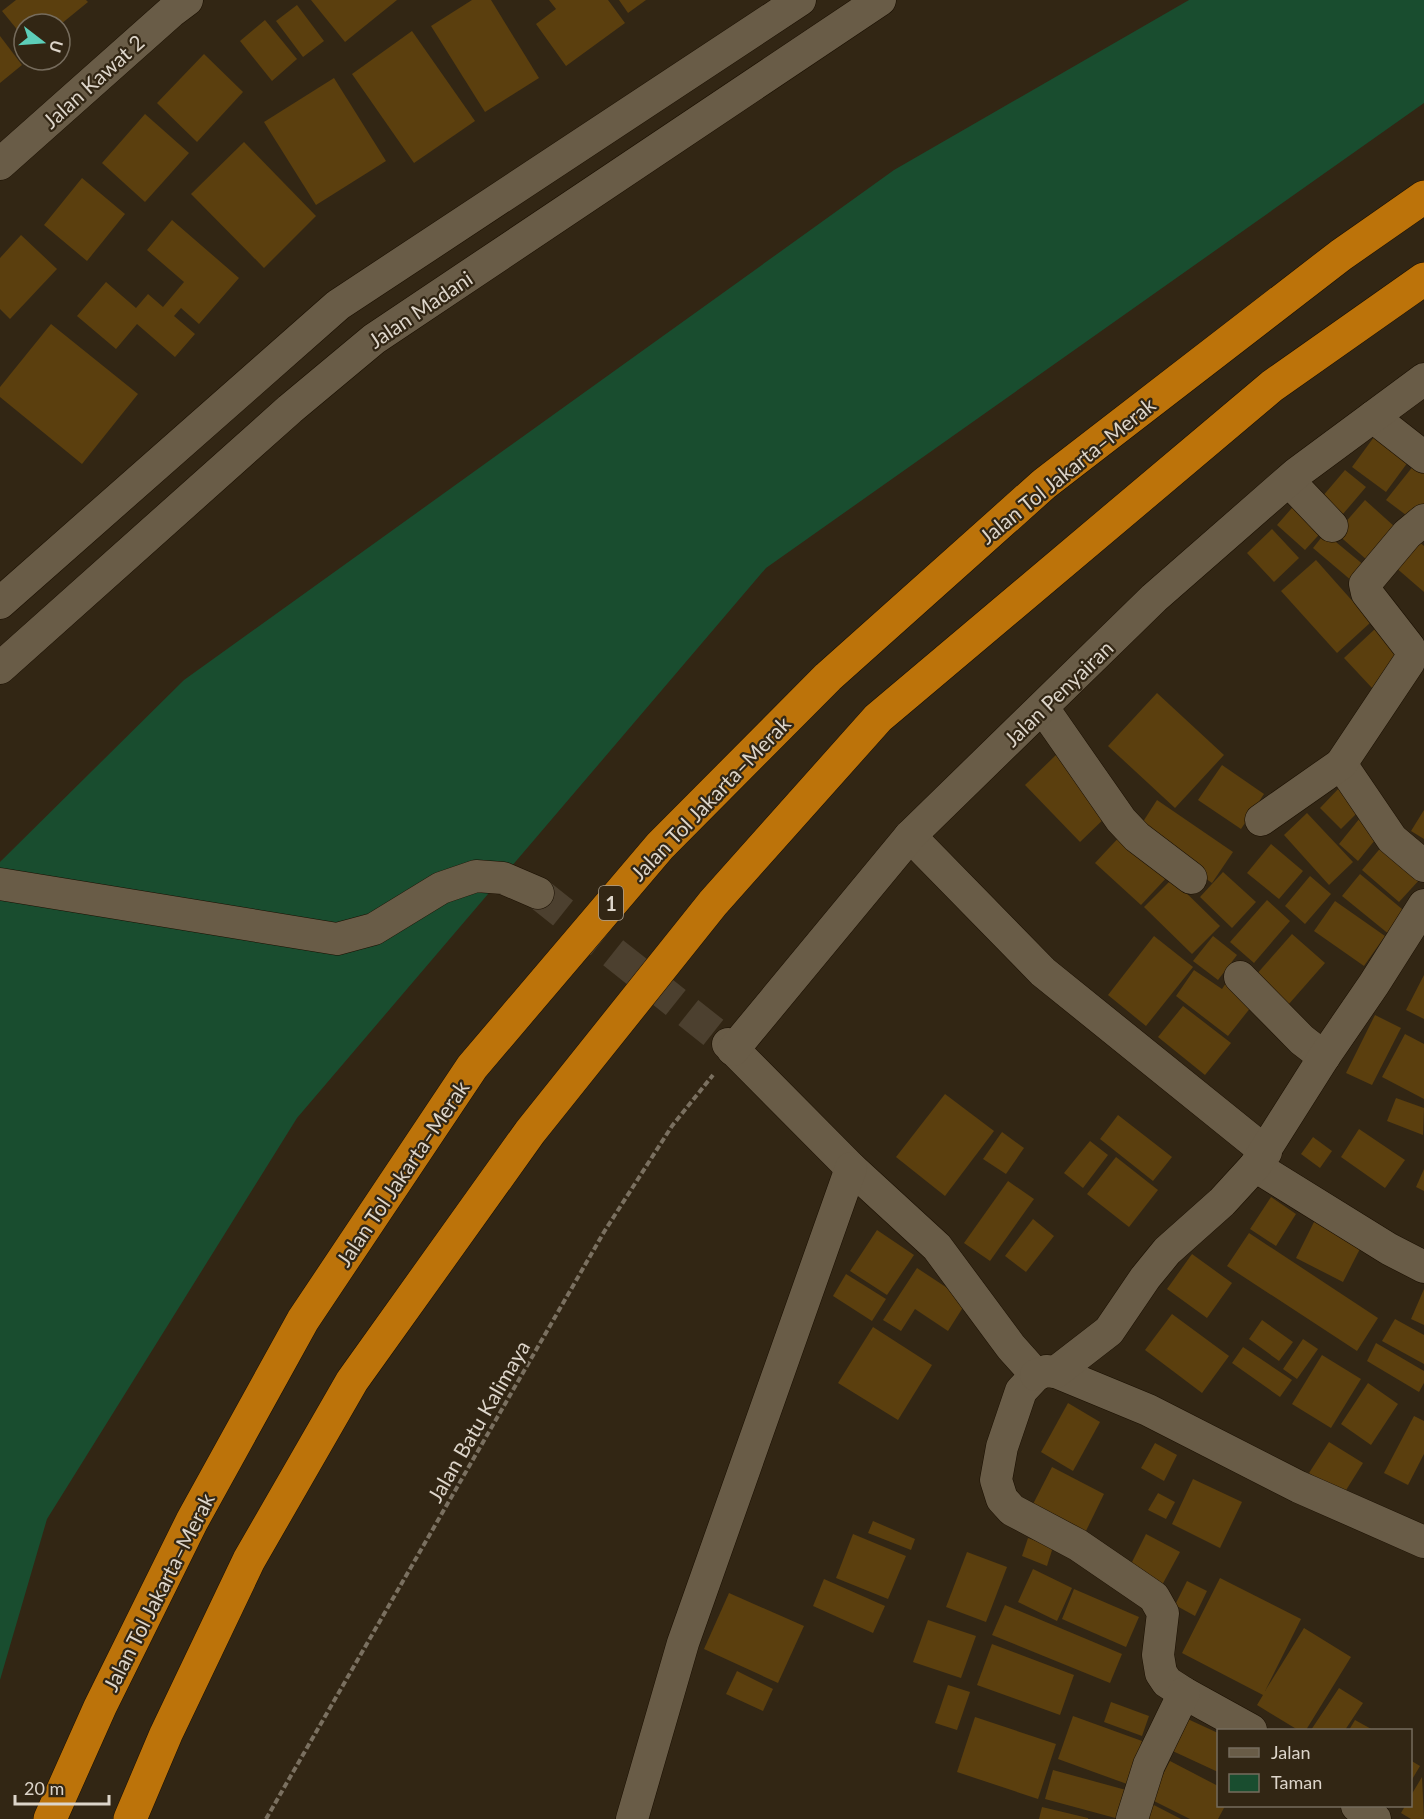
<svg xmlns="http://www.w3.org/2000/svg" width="1424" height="1819" font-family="Lato,sans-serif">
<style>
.green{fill:#194d2f}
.building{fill:#5b3f0e}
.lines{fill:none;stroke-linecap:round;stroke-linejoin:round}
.street-tunnel{stroke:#4c402f;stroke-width:32;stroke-dasharray:32 16;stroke-linecap:butt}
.street-casing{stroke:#1a0f01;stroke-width:33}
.highway-casing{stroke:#1a0f01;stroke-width:34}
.path{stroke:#7a7060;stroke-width:4;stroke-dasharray:6 3;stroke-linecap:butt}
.street{stroke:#695c47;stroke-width:32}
.highway{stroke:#bc730a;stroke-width:33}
.labels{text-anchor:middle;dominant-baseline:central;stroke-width:4.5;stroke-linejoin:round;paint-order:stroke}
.shield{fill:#322614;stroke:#aaa093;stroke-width:1.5}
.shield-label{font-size:20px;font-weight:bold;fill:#ddd5ca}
.street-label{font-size:21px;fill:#ddd5ca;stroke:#322614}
</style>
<rect width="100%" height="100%" fill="#322614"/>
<polygon class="green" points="1189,0 1424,0 1424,103 766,568 297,1118 47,1519 0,1680 0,862 184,680 894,170"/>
<g class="building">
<polygon points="16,0 86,0 88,2 61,24 24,24 24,38 2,11"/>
<polygon points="311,0 397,0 345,42"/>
<polygon points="472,0 491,0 539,78 485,112 431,26"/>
<polygon points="549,0 608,0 625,23 566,66 536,24 556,9"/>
<polygon points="619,0 646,0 628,13"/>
<polygon points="297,5 324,41 303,57 276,21"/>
<polygon points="265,20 297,59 272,81 240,41"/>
<polygon points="412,31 475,121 414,163 352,74"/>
<polygon points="0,36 22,65 0,83"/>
<polygon points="204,54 243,92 197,142 157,103"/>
<polygon points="334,78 386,161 316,205 264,122"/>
<polygon points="145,114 189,153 145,202 102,163"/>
<polygon points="244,142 316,216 264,268 191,194"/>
<polygon points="82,178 125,214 87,261 44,225"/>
<polygon points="172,220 239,278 199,324 181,308 174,316 195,334 175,357 137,324 116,349 77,316 106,282 136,308 148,294 163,307 184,282 147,250"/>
<polygon points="21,235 57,269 10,319 0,309 0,258"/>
<polygon points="51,324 138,394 82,464 0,397 0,387"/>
<polygon points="1374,437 1408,462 1386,492 1352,467"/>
<polygon points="1414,465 1424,472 1424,508 1414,521 1386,500"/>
<polygon points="1345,470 1366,487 1337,521 1316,504"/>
<polygon points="1365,500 1395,527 1367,560 1336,533"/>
<polygon points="1298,501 1326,527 1305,550 1277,525"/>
<polygon points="1272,529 1299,558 1274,582 1247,553"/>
<polygon points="1325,533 1365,566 1352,581 1313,548"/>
<polygon points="1416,539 1424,546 1424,592 1394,566"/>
<polygon points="1316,560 1371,622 1337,653 1281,591"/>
<polygon points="1376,628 1406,659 1373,689 1344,658"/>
<polygon points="1157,693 1224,755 1175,808 1108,746"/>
<polygon points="1056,755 1111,812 1080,842 1025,785"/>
<polygon points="1222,765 1264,794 1241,829 1198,800"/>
<polygon points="1342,785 1363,807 1341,829 1320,808"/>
<polygon points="1157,800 1233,852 1212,883 1137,831"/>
<polygon points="1424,810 1424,839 1411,831"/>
<polygon points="1307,813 1353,862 1329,885 1284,835"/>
<polygon points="1360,818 1379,835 1358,861 1339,844"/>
<polygon points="1123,833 1169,875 1141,905 1095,863"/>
<polygon points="1271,844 1303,871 1279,899 1247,873"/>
<polygon points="1383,845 1421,878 1399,902 1362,870"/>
<polygon points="1223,872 1256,902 1232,928 1200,897"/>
<polygon points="1360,874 1408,914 1390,935 1342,896"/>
<polygon points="1310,876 1331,894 1305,924 1285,906"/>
<polygon points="1172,879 1220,926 1192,954 1144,907"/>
<polygon points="1267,900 1290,921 1254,963 1230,942"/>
<polygon points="1335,901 1385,936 1364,966 1314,931"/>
<polygon points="1292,934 1325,963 1288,1005 1255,976"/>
<polygon points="1154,936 1193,967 1146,1026 1108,995"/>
<polygon points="1213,936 1237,955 1218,980 1193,961"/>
<polygon points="1194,970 1222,989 1228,980 1255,1002 1228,1036 1176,996"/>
<polygon points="1424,975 1424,1019 1406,1010"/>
<polygon points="1183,1006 1231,1043 1205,1075 1158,1037"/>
<polygon points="1375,1015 1401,1028 1372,1085 1346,1073"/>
<polygon points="1405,1034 1424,1044 1424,1099 1382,1077"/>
<polygon points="945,1094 994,1131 945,1196 896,1157"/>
<polygon points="1396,1098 1424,1108 1423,1135 1387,1121"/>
<polygon points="1118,1115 1172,1157 1153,1181 1100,1139"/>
<polygon points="1359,1129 1405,1160 1385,1188 1341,1157"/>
<polygon points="1002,1132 1024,1148 1006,1174 983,1159"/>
<polygon points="1313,1137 1332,1151 1320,1168 1301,1154"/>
<polygon points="1090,1141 1108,1155 1083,1188 1064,1173"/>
<polygon points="1116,1157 1158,1190 1129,1227 1087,1194"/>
<polygon points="1424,1169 1424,1191 1416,1187"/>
<polygon points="1008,1181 1034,1199 990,1261 964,1243"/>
<polygon points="1271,1197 1296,1214 1276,1246 1250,1229"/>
<polygon points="1318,1214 1365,1239 1343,1282 1296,1258"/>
<polygon points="1033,1219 1054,1236 1026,1272 1005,1256"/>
<polygon points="877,1230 914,1255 887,1295 850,1271"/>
<polygon points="1249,1233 1378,1318 1357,1351 1227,1266"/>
<polygon points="1192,1254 1232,1283 1207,1318 1167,1289"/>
<polygon points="917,1268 967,1301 948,1331 915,1309 901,1331 883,1320"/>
<polygon points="846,1274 886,1299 872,1321 833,1296"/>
<polygon points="1424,1289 1424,1325 1411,1319"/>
<polygon points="1172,1314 1229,1356 1202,1393 1145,1350"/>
<polygon points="1395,1319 1424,1335 1424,1364 1382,1341"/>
<polygon points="1262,1320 1293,1342 1279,1361 1249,1339"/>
<polygon points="873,1327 932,1365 898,1420 838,1383"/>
<polygon points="1303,1339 1318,1349 1297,1379 1283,1369"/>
<polygon points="1376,1343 1424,1371 1424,1383 1419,1392 1367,1361"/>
<polygon points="1243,1347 1292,1380 1280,1397 1232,1363"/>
<polygon points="1322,1355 1361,1379 1331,1428 1292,1404"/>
<polygon points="1368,1383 1398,1404 1371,1445 1341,1424"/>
<polygon points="1068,1403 1100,1422 1073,1471 1041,1452"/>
<polygon points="1414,1416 1424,1421 1424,1454 1408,1485 1384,1473"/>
<polygon points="1329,1442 1363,1463 1343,1495 1309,1473"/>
<polygon points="1155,1443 1177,1455 1164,1481 1141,1468"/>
<polygon points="1052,1467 1104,1494 1083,1537 1030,1510"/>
<polygon points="1193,1479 1242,1502 1220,1548 1172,1524"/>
<polygon points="1158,1493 1175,1502 1166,1519 1148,1510"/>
<polygon points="873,1521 915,1539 911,1550 868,1533"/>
<polygon points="853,1534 906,1556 888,1599 836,1578"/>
<polygon points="1146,1534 1180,1552 1161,1587 1128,1570"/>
<polygon points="1028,1538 1053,1547 1047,1566 1022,1556"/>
<polygon points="967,1552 1007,1567 986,1622 946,1607"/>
<polygon points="1033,1569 1072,1588 1057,1621 1018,1602"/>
<polygon points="1220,1578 1301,1619 1265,1691 1304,1628 1351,1657 1306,1730 1298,1730 1257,1705 1263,1695 1182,1653"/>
<polygon points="824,1579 885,1606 873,1633 813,1606"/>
<polygon points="1187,1581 1207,1591 1195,1616 1175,1605"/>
<polygon points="1074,1589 1139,1617 1126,1647 1062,1619"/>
<polygon points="729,1593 804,1626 778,1683 704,1649"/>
<polygon points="1005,1605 1122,1654 1110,1683 992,1635"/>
<polygon points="928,1620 976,1636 961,1678 913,1662"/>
<polygon points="992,1644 1074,1675 1060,1715 977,1685"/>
<polygon points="737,1671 773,1689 763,1711 726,1694"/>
<polygon points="948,1685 970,1692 957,1730 935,1723"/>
<polygon points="1339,1688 1363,1703 1345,1730 1311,1730"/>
<polygon points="1111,1702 1149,1716 1142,1736 1104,1722"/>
<polygon points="1179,1715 1218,1733 1218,1772 1164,1747"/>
<polygon points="1073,1716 1142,1741 1127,1784 1058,1759"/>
<polygon points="975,1717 1056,1744 1038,1799 957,1772"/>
<polygon points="1355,1720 1373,1730 1349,1730"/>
<polygon points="1410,1760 1420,1766 1410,1783"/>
<polygon points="1170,1761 1218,1786 1218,1806 1225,1806 1218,1819 1190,1819 1150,1799"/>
<polygon points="1053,1770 1126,1790 1119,1819 1045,1799"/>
<polygon points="1422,1777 1424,1819 1411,1819 1401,1813 1405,1806 1410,1806 1410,1797"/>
<polygon points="1150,1803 1181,1819 1141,1819"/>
<polygon points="1042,1807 1088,1818 1088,1819 1039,1819"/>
</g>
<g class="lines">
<polyline class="street-tunnel" points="538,893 728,1044"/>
<g class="street-casing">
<g id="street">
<polyline points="0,164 171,12 187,0"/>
<polyline points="1373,417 1424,457"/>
<polyline points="1289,481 1332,526"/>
<polyline points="0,603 338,305 800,0"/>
<polyline points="0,668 290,409 374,339 880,0"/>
<polyline points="1043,708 1121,820 1137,837 1191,878"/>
<polyline points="1341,764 1392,839 1424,866"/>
<polyline points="1261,820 1341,764 1409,662 1412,653 1409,647 1367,593 1365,584 1407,534 1424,520"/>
<polyline points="910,836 1043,972 1266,1152"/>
<polyline points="0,884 337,939 374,929 441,888 476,876 503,878 538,893"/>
<polyline points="1240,977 1302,1040 1324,1057"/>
<polyline points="728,1044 851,1168 937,1247 1011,1347 1036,1375 1021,1391 1002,1447 996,1480 1002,1499 1012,1510 1078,1545 1154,1597 1163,1613 1158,1655 1161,1673 1167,1682 1184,1693 1251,1730"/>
<polyline points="733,1050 910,836 1154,598 1297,473 1424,379"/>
<polyline points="1255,1166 1389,1249 1424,1267"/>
<polyline points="1056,1372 1148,1410 1299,1487 1424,1542"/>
<polyline points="1036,1375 1046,1371 1056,1372 1109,1331 1145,1278 1167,1251 1222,1202 1255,1166 1324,1057 1374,984 1424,905"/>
<polyline points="1357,1806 1375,1819"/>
<polyline points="632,1819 683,1643 851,1168"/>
<polyline points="1132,1819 1149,1765 1184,1693"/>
</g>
</g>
<g class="highway-casing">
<g id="highway">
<polyline points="50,1819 100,1707 192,1521 303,1320 472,1067 660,846 828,677 1044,484 1341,255 1424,197"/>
<polyline points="130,1819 166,1734 249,1560 352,1381 530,1132 713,903 878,718 1272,386 1424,279"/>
</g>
</g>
<polyline class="path" points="266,1819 604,1232 672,1126 713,1075"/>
<use href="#street" class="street"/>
<use href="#highway" class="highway"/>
</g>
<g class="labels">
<rect class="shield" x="599" y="886" width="24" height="34" rx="4.5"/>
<g class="shield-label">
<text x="611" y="903">1</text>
</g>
<g class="street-label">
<text transform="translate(93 81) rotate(-42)">Jalan Kawat 2</text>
<text transform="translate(420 309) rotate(-34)">Jalan Madani</text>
<text transform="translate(1067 470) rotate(-39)">Jalan Tol Jakarta–Merak</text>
<text transform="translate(1058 693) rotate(-44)">Jalan Penyairan</text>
<text transform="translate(710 798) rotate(-46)">Jalan Tol Jakarta–Merak</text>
<text transform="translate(402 1173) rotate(-56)">Jalan Tol Jakarta–Merak</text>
<text transform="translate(478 1421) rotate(-60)">Jalan Batu Kalimaya</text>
<text transform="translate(158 1592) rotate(-63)">Jalan Tol Jakarta–Merak</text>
</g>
</g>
<rect x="1217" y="1729" width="195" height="78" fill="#322614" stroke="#766c5d" stroke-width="1.5"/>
<rect x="1229" y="1748" width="30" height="9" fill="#695c47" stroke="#766c5d" stroke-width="1.5"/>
<text x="1271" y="1759" font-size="18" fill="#ddd5ca">Jalan</text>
<rect x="1229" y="1774" width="30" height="18" fill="#194d2f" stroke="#766c5d" stroke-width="1.5"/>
<text x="1271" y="1789" font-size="18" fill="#ddd5ca">Taman</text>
<g transform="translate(42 42) rotate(107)"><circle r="28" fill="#322614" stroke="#766c5d" stroke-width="1.5"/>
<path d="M0-4.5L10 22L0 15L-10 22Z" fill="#5dceb9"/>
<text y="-9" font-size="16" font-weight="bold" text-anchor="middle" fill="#ddd5ca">U</text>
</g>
<path d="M15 1795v9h94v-9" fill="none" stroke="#ddd5ca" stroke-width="3"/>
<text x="24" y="1795" font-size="18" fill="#ddd5ca" stroke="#322614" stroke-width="4.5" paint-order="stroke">20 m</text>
</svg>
